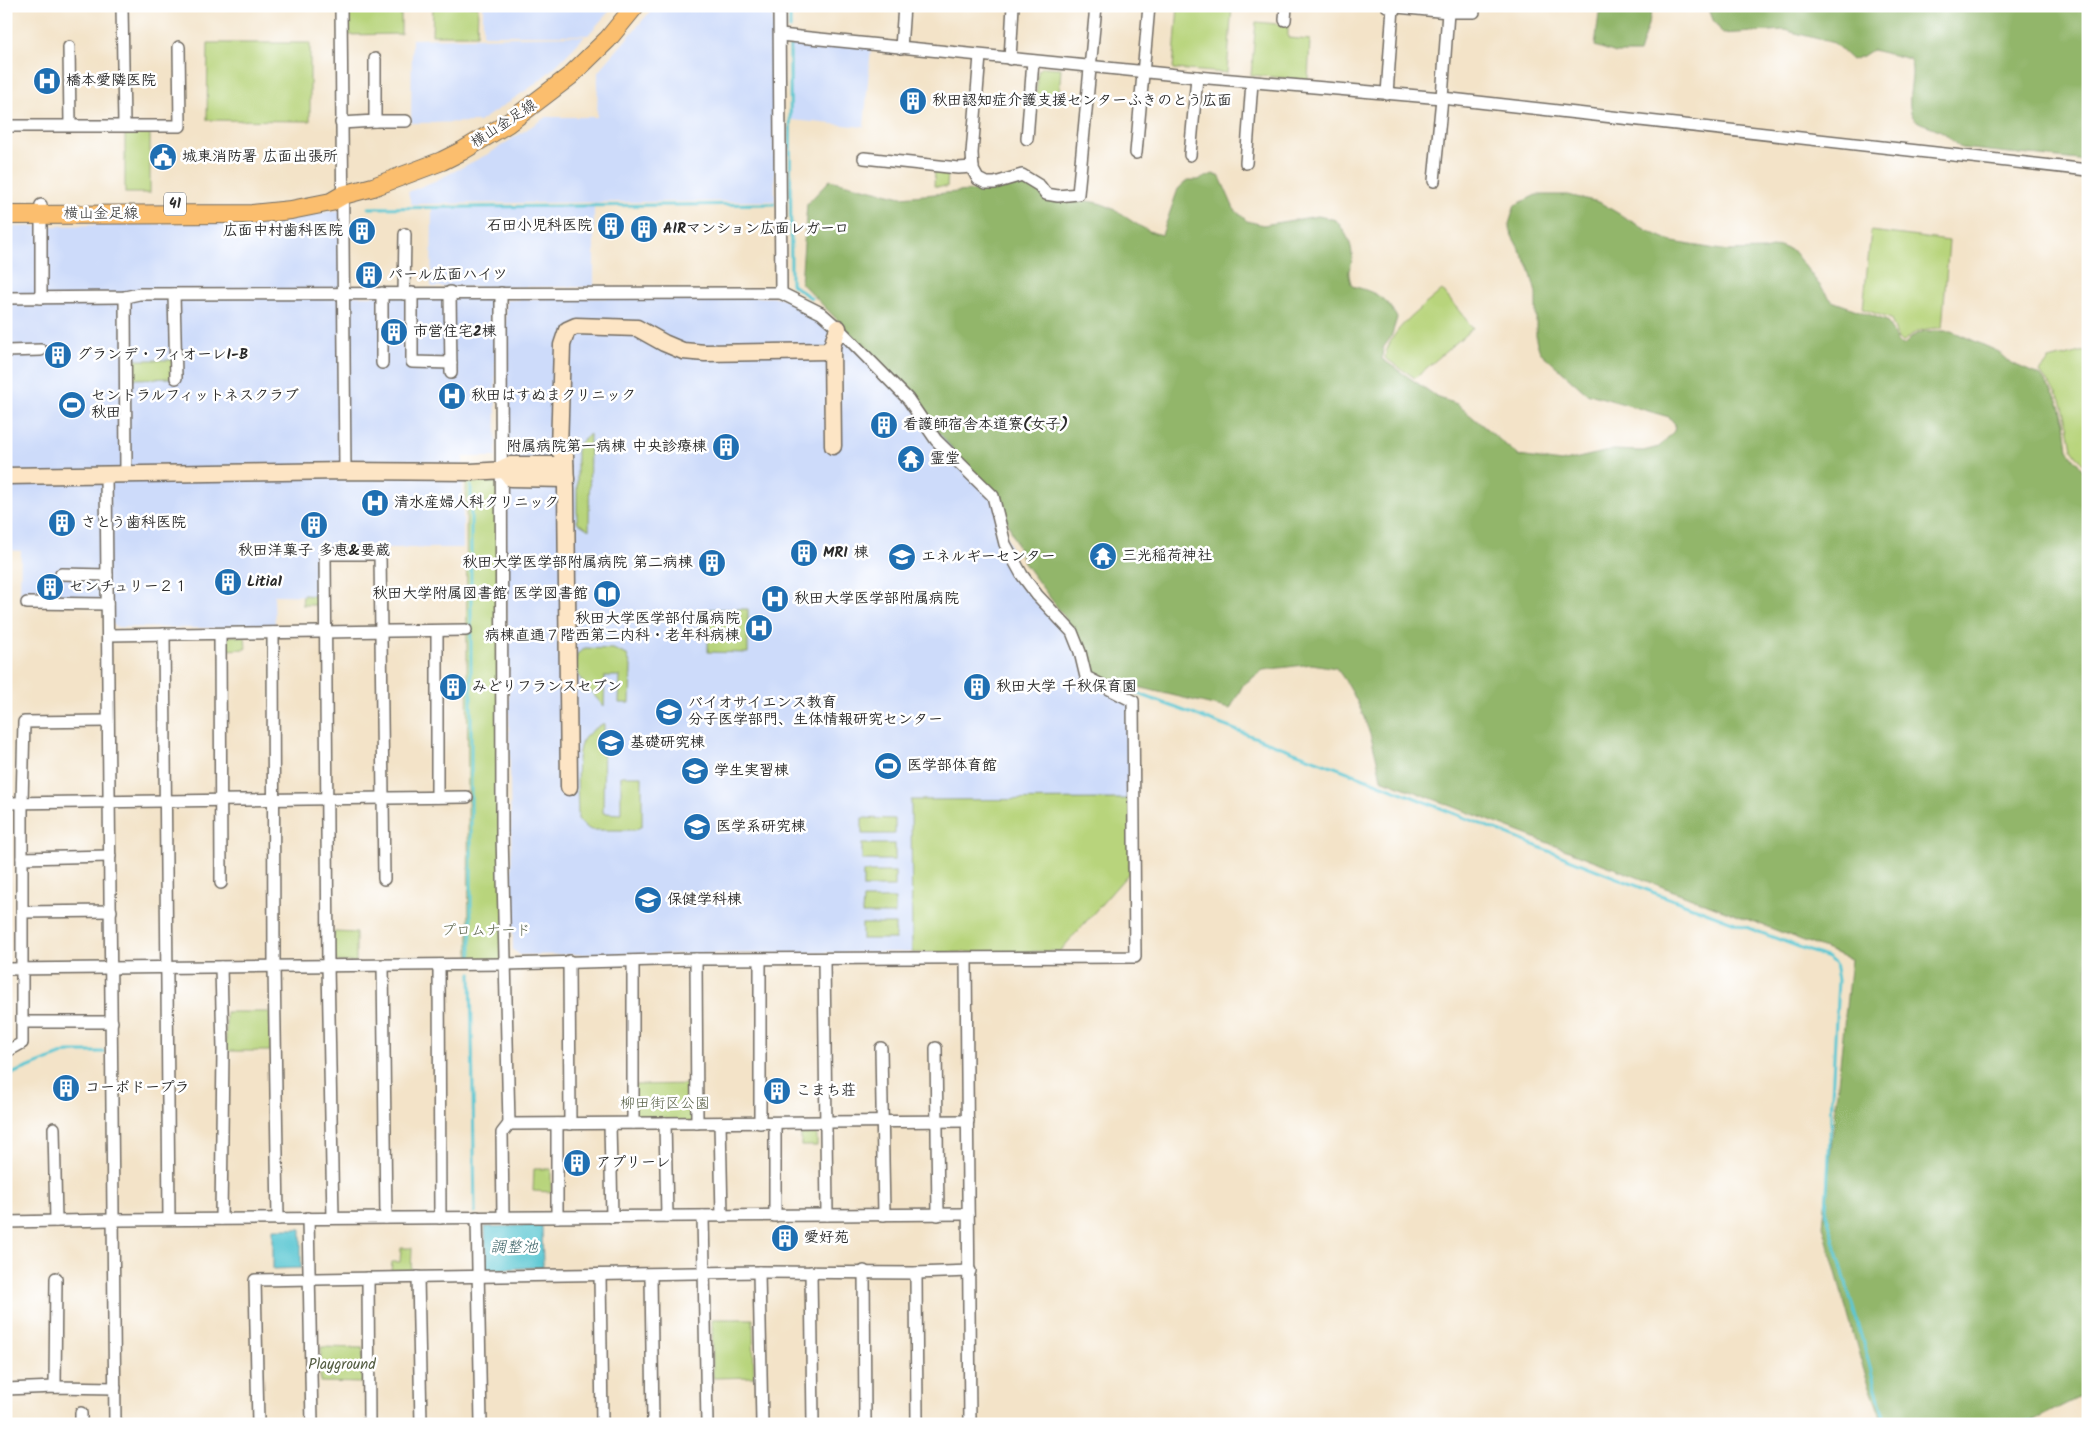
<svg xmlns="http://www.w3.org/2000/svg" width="2094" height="1430" font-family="Kalam,'Klee One',sans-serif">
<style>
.built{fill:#cddbfa}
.green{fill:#b8d47b;stroke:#728053}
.forest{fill:#92b66b;stroke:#5e704b}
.water{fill:#5bc7d3;stroke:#43797f}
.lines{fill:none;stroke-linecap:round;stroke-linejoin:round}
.stream{stroke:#5bc7d3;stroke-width:3}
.street-casing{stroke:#716b62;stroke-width:14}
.secondary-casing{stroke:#716b62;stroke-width:19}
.primary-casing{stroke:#716b62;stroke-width:20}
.street{stroke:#fff;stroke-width:11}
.secondary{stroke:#fde5c5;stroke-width:16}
.primary{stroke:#fbbe6e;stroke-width:18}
.labels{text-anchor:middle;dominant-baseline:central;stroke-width:5;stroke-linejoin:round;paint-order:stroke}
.shield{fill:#fff;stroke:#6b6b6b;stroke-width:1}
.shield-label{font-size:14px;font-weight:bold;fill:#2b2b2b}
.poi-label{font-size:15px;font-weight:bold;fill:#2b2b2b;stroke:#fff;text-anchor:start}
.street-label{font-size:15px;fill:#2b2b2b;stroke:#fff}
.park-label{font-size:15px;fill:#555e43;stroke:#fff}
.water-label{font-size:16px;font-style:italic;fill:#3c6266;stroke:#fff}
</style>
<rect width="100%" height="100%" fill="#fff"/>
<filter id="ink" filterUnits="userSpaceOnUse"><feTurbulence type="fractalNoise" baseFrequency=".02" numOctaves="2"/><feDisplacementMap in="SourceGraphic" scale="10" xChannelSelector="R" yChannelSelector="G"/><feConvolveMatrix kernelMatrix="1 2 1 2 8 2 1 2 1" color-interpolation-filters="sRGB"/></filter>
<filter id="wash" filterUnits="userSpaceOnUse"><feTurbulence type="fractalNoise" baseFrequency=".0096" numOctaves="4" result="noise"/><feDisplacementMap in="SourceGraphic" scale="20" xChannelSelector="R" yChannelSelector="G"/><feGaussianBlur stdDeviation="1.12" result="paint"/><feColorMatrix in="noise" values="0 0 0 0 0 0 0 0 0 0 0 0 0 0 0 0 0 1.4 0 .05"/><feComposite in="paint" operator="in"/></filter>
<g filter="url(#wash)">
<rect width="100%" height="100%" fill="#f3e3c8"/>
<g class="built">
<polygon points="483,6 614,6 588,35 483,35"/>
<polygon points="655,6 773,6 775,201 411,204 408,192 437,180 490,153 546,117 597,117 598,72"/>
<polygon points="585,36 557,65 534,85 479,122 411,123 412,39"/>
<polygon points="792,40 871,47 864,127 792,120"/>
<polygon points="594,207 594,287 431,287 432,209"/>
<polygon points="350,209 348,296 495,296 496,457 463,457 463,548 321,548 321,596 274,595 275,629 115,627 101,604 20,600 21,551 6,550 6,227 250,222"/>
<polygon points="780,297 815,316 861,351 918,405 993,496 1017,567 1072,632 1086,677 1133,701 1129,873 1060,951 520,955 513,950 504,433 506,300 551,298"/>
</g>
<g class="green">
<polygon points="342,6 401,6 401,34 343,35"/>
<polygon points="433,6 478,6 477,35 432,35"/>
<polygon points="1178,6 1232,6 1227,73 1173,69"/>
<polygon points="1256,22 1288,25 1288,38 1310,40 1308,80 1251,75"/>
<polygon points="208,43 310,43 310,121 207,120"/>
<polygon points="1043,67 1061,68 1059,98 1036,97 1038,71"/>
<rect x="125" y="129" width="25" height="64"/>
<polygon points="935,170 948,171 947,187 934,186"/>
<path d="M 1871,231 L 1949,241 L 1942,328 C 1926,328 1914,330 1903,342 L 1898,339 L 1891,319 L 1863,309 Z"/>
<path d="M 1442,290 L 1473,328 L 1415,378 L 1385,358 C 1389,329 1421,309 1442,290 Z"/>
<polygon points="2088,350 2088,471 2072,449 2068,426 2061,400 2040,372 2049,360"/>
<polygon points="130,360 173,360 173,378 130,379"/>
<polygon points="590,434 589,530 577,522 577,445"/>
<polygon points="466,478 499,479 505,964 469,964"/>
<polygon points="303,595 321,596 320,605 302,605"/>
<polygon points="709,609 748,609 748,653 708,652"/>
<polygon points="223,636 245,636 246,649 224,650"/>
<polygon points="585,648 613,649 627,655 631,666 630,703 619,703 620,676 605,676 604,707 581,680 575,666 577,654"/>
<path d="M 604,723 L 603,813 L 621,814 L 621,776 L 642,776 L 642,826 L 635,830 L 591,830 L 584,826 L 578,819 C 578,800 575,760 581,744 C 584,735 596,728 604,723 Z"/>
<polygon points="1131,799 1129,873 1060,951 912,953 911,800"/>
<polygon points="862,818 895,819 895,834 862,834"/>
<rect x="862" y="844" width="33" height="16"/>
<rect x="863" y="872" width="32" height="15"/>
<polygon points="863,899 895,899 895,914 862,914"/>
<rect x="862" y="924" width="33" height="15"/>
<polygon points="334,932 356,933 356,962 338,962 333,956"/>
<rect x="226" y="1012" width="44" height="39"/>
<polygon points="697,1084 697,1123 633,1123 633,1085"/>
<polygon points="801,1129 815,1129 817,1133 817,1146 801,1146"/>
<polygon points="534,1169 551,1169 551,1192 533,1191"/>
<polygon points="401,1248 412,1248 411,1272 391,1271 392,1262 400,1262"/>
<polygon points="712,1319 753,1319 754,1377 713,1378"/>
<polygon points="321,1347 363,1348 362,1383 320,1382"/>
</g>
<g class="forest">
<polygon points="1600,6 1652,6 1650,18 1639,53 1616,53 1595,46"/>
<path d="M 1708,6 L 2088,6 L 2088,161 L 1961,148 C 1954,144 1950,137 1944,133 C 1924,120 1907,129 1910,94 C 1911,82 1914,71 1910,59 L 1872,50 L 1863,56 L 1852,60 L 1834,43 L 1784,30 L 1723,34 L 1713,20 Z"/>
<path d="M 1213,174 L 1220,177 L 1234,209 L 1247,221 L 1263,225 L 1318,216 L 1336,220 C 1344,231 1352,241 1352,256 C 1352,271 1345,266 1352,286 C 1375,292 1386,297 1397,318 L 1391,337 L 1383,348 L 1382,359 L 1439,398 L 1457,404 L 1519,456 L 1561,462 L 1613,450 L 1643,451 L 1659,447 L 1674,431 L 1675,424 L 1669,417 L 1586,393 L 1540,352 L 1536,340 L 1536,293 L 1529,267 L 1512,236 L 1509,224 L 1515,205 L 1536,195 L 1567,195 L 1599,202 L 1648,231 L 1673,242 L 1728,251 L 1764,250 L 1780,246 L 1793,251 L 1832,301 L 1887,321 L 1898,343 L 1904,345 L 1911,337 L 1924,331 L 1952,331 L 1999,352 L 2011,363 L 2041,376 L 2058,400 L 2065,423 L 2068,450 L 2088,477 L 2088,1393 L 2026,1424 L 1881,1424 L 1880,1414 L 1862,1365 L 1823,1226 L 1851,959 L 1381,779 C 1374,741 1361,699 1336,668 L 1312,664 L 1263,670 L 1243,685 L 1230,709 L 1092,676 L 1066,619 L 1024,563 L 998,498 L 946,442 L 918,405 L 868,351 L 801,283 L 807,204 L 830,180 L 901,197 L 980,190 L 1021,183 L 1036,187 L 1049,201 C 1068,201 1089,198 1107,206 C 1126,215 1141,231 1162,235 L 1178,189 L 1188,180 L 1198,180 Z"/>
</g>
<g class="water">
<polygon points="542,1225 543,1267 486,1270 485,1227"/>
<polygon points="273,1229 301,1229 301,1268 273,1269"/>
</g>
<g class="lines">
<g class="stream">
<polyline points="790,28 790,6"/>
<polyline points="790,47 791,284 811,298"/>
<polyline points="369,208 774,204"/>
<polyline points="471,486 471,961"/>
<polyline points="1131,691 1372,781 1655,893 1828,958 1835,964 1838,980 1826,1212 1886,1424"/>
<polyline points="471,973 475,1212"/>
<polyline points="6,1076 68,1052 104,1052"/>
<polyline points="2018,1424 2030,1422 2042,1424"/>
</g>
</g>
</g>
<g filter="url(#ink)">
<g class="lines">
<g class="street-casing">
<g id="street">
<polyline points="122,6 124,125"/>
<polyline points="341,6 345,471"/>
<polyline points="779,6 781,293"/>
<polyline points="1387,6 1448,12 1442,98 1434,181"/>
<polyline points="1447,12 1474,12"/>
<polyline points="1285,20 1286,6"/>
<polyline points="780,35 1197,77 1442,98 2088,170"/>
<polyline points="69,47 70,125"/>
<polyline points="901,48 904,6"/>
<polyline points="980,56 972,153 973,170 978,179 986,183 995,183 1022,175 1040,186 1046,194 1058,196 1078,194 1096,6"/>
<polyline points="1010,59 1013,6"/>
<polyline points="1387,94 1393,7"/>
<polyline points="375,121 406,121"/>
<polyline points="341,123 375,121 375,59"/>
<polyline points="6,126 180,126 179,47"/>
<polyline points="1027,139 1033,61"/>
<polyline points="1136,153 1149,6"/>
<polyline points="1190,155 1197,77"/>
<polyline points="864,158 958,168 973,167"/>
<polyline points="1246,163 1252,82"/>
<polyline points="450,292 451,373"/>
<polyline points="412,293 412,362 451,363"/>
<polyline points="501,293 502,834 509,1124 968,1121"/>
<polyline points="174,294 176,378"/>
<polyline points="404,294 405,234"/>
<polyline points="125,297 126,474"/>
<polyline points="6,298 125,297 139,294 781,293 821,313 838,328 908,399 936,440 993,496 1005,544 1022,575 1037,595 1072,632 1080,652 1086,677 1133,701 1135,957 696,959 505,964 6,969"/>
<polyline points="41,298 41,205"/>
<polyline points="6,351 41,350"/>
<polyline points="382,363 382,293"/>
<polyline points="106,474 115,1424"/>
<polyline points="61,574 107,575"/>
<polyline points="27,603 107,604"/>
<polyline points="437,631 437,797"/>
<polyline points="273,633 274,966 278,1219"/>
<polyline points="164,634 169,1219"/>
<polyline points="220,634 221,883"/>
<polyline points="108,635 466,630"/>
<polyline points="6,803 467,797"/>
<polyline points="22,858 110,856"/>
<polyline points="23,912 111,911"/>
<polyline points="696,959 697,1123"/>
<polyline points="824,959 827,1215"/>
<polyline points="966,959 970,1424"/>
<polyline points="569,961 570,1124"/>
<polyline points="383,965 386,1218"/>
<polyline points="439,965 440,1218"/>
<polyline points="221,967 223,1050 221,1219"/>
<polyline points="23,1022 112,1022"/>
<polyline points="881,1048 884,1215"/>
<polyline points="936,1048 938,1215"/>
<polyline points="6,1052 22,1043 22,803 24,722 108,721"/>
<polyline points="633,1123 633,961"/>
<polyline points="665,1123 667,1216"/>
<polyline points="720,1123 722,1216"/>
<polyline points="760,1123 760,960"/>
<polyline points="775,1123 775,1216"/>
<polyline points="557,1124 557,1217"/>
<polyline points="610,1124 612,1217"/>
<polyline points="54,1128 56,1221"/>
<polyline points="703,1216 707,1424"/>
<polyline points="477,1217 481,1424"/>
<polyline points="503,1217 502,1133 509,1124"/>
<polyline points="308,1218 312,1424"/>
<polyline points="333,1218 328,966 325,554 380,554 384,879"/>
<polyline points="6,1222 114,1220 968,1214"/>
<polyline points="864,1271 865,1424"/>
<polyline points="759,1272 762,1424"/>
<polyline points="811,1272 813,1424"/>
<polyline points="916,1273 917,1424"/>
<polyline points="600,1275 602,1424"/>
<polyline points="651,1275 653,1424"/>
<polyline points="418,1277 421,1424"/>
<polyline points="368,1278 369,1424"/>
<polyline points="55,1387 56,1278"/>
<polyline points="6,1389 55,1387 115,1388"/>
<polyline points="81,1424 81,1413"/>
<polyline points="258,1424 255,1280 759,1272 916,1273 970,1271"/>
</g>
</g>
<g class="secondary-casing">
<g id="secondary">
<polyline points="832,346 833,446"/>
<polyline points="505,470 511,478 566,479"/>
<polyline points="6,476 345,471 471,472 505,470 505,467 510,465 565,465"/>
<polyline points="569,787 566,489 565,455 559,450 562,345 567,330 576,326 637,328 664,343 683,351 705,353 828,351 832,346 838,328"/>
</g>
</g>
<g class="primary-casing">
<polyline id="primary" points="6,215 252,214 291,210 331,202 343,195 373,187 442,161 462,151 507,124 570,76 608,39 635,6"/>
</g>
<use href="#street" class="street"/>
<use href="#secondary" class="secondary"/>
<use href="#primary" class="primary"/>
</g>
</g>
<defs>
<g id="hospital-disc" transform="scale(1.4375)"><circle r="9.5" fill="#1f6fb2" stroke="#fff"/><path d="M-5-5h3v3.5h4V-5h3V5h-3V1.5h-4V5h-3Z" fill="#fff"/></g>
<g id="building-disc" transform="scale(1.4375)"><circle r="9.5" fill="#1f6fb2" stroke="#fff"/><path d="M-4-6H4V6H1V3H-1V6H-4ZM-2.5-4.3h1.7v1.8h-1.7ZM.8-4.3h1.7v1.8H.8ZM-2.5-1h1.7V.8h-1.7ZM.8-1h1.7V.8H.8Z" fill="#fff"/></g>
<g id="civic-disc" transform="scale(1.4375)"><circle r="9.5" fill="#1f6fb2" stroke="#fff"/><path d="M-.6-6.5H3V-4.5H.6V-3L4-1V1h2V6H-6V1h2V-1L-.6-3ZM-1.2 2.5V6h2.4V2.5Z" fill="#fff"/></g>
<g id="stadium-disc" transform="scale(1.4375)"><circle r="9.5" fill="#1f6fb2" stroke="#fff"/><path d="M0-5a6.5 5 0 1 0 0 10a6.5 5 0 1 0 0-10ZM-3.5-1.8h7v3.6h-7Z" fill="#fff"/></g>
<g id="temple-disc" transform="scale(1.4375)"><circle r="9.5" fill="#1f6fb2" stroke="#fff"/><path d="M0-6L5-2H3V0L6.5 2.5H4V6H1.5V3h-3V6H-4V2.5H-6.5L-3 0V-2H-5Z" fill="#fff"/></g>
<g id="university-disc" transform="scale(1.4375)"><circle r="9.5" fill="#1f6fb2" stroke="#fff"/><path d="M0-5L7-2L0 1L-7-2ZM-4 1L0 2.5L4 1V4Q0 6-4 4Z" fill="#fff"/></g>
<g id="library-disc" transform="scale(1.4375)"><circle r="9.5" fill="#1f6fb2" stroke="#fff"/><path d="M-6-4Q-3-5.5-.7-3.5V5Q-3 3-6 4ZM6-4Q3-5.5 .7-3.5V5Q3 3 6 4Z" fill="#fff"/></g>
</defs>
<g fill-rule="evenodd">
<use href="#hospital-disc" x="47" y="81"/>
<use href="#building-disc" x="913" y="101"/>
<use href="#civic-disc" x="163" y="157"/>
<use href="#building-disc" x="611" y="226"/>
<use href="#building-disc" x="644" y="229"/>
<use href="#building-disc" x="362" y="231"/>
<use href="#building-disc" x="369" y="275"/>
<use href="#building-disc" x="394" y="332"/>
<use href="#building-disc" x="58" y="355"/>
<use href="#hospital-disc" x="452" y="396"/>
<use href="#stadium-disc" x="72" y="405"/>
<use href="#building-disc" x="884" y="425"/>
<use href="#building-disc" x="726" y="447"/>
<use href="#temple-disc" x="911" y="459"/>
<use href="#hospital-disc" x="375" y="503"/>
<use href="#building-disc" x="62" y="523"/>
<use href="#building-disc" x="314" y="525"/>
<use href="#building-disc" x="804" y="553"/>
<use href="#temple-disc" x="1103" y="556"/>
<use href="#university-disc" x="902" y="557"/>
<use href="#building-disc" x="712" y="563"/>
<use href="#building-disc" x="228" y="582"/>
<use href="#building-disc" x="50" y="587"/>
<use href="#library-disc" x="607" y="594"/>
<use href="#hospital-disc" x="775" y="599"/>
<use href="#hospital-disc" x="759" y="628"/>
<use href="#building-disc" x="453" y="687"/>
<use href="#building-disc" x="977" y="687"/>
<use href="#university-disc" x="669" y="712"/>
<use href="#university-disc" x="611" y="743"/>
<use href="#stadium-disc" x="888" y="766"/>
<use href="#university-disc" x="695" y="771"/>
<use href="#university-disc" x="697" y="827"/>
<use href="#university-disc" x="648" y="900"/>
<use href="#building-disc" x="66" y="1088"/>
<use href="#building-disc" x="777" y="1091"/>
<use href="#building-disc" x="577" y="1163"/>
<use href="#building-disc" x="785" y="1238"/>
</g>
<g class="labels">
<rect class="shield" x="164" y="192.5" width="22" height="23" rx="4"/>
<g class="shield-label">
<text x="175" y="204">41</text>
</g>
<g class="poi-label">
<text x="66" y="81">橋本愛隣医院</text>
<text x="932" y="101">秋田認知症介護支援センターふきのとう広面</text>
<text x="182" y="157">城東消防署 広面出張所</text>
<text x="592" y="226" text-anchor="end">石田小児科医院</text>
<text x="663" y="229">AIRマンション広面レガーロ</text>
<text x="343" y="231" text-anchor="end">広面中村歯科医院</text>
<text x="388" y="275">パール広面ハイツ</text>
<text x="413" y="332">市営住宅2棟</text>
<text x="77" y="355">グランデ・フィオーレI-B</text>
<text x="91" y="396">セントラルフィットネスクラブ<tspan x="91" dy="17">秋田</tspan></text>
<text x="471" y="396">秋田はすぬまクリニック</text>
<text x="903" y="425">看護師宿舎本道寮(女子)</text>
<text x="707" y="447" text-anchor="end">附属病院第一病棟 中央診療棟</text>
<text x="930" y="459">霊堂</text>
<text x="394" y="503">清水産婦人科クリニック</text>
<text x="81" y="523">さとう歯科医院</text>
<text x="314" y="551" text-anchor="middle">秋田洋菓子 多恵&amp;要蔵</text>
<text x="823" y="553">MRI 棟</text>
<text x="1122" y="556">三光稲荷神社</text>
<text x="921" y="557">エネルギーセンター</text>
<text x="693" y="563" text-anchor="end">秋田大学医学部附属病院 第二病棟</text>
<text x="247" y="582">Litia1</text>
<text x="69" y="587">センチュリー２１</text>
<text x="588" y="594" text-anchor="end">秋田大学附属図書館 医学図書館</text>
<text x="794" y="599">秋田大学医学部附属病院</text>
<text x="740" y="619" text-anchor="end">秋田大学医学部付属病院<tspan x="740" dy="17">病棟直通７階西第二内科・老年科病棟</tspan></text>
<text x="472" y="687">みどりフランスセブン</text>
<text x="996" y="687">秋田大学 千秋保育園</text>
<text x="688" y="703">バイオサイエンス教育<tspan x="688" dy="17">分子医学部門、生体情報研究センター</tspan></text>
<text x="630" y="743">基礎研究棟</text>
<text x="907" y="766">医学部体育館</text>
<text x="714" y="771">学生実習棟</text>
<text x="716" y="827">医学系研究棟</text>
<text x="667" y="900">保健学科棟</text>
<text x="85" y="1088">コーポドープラ</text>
<text x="796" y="1091">こまち荘</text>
<text x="596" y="1163">アプリーレ</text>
<text x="804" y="1238">愛好苑</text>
</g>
<g class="street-label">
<text transform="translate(504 124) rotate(-33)">横山金足線</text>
<text x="101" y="214">横山金足線</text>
</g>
<g class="park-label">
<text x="486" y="931">プロムナード</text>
<text x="665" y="1104">柳田街区公園</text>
<text x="342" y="1365">Playground</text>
</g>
<g class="water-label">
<text x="514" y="1247">調整池</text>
</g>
</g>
<rect width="2094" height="1430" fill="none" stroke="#fff" stroke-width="25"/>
</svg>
